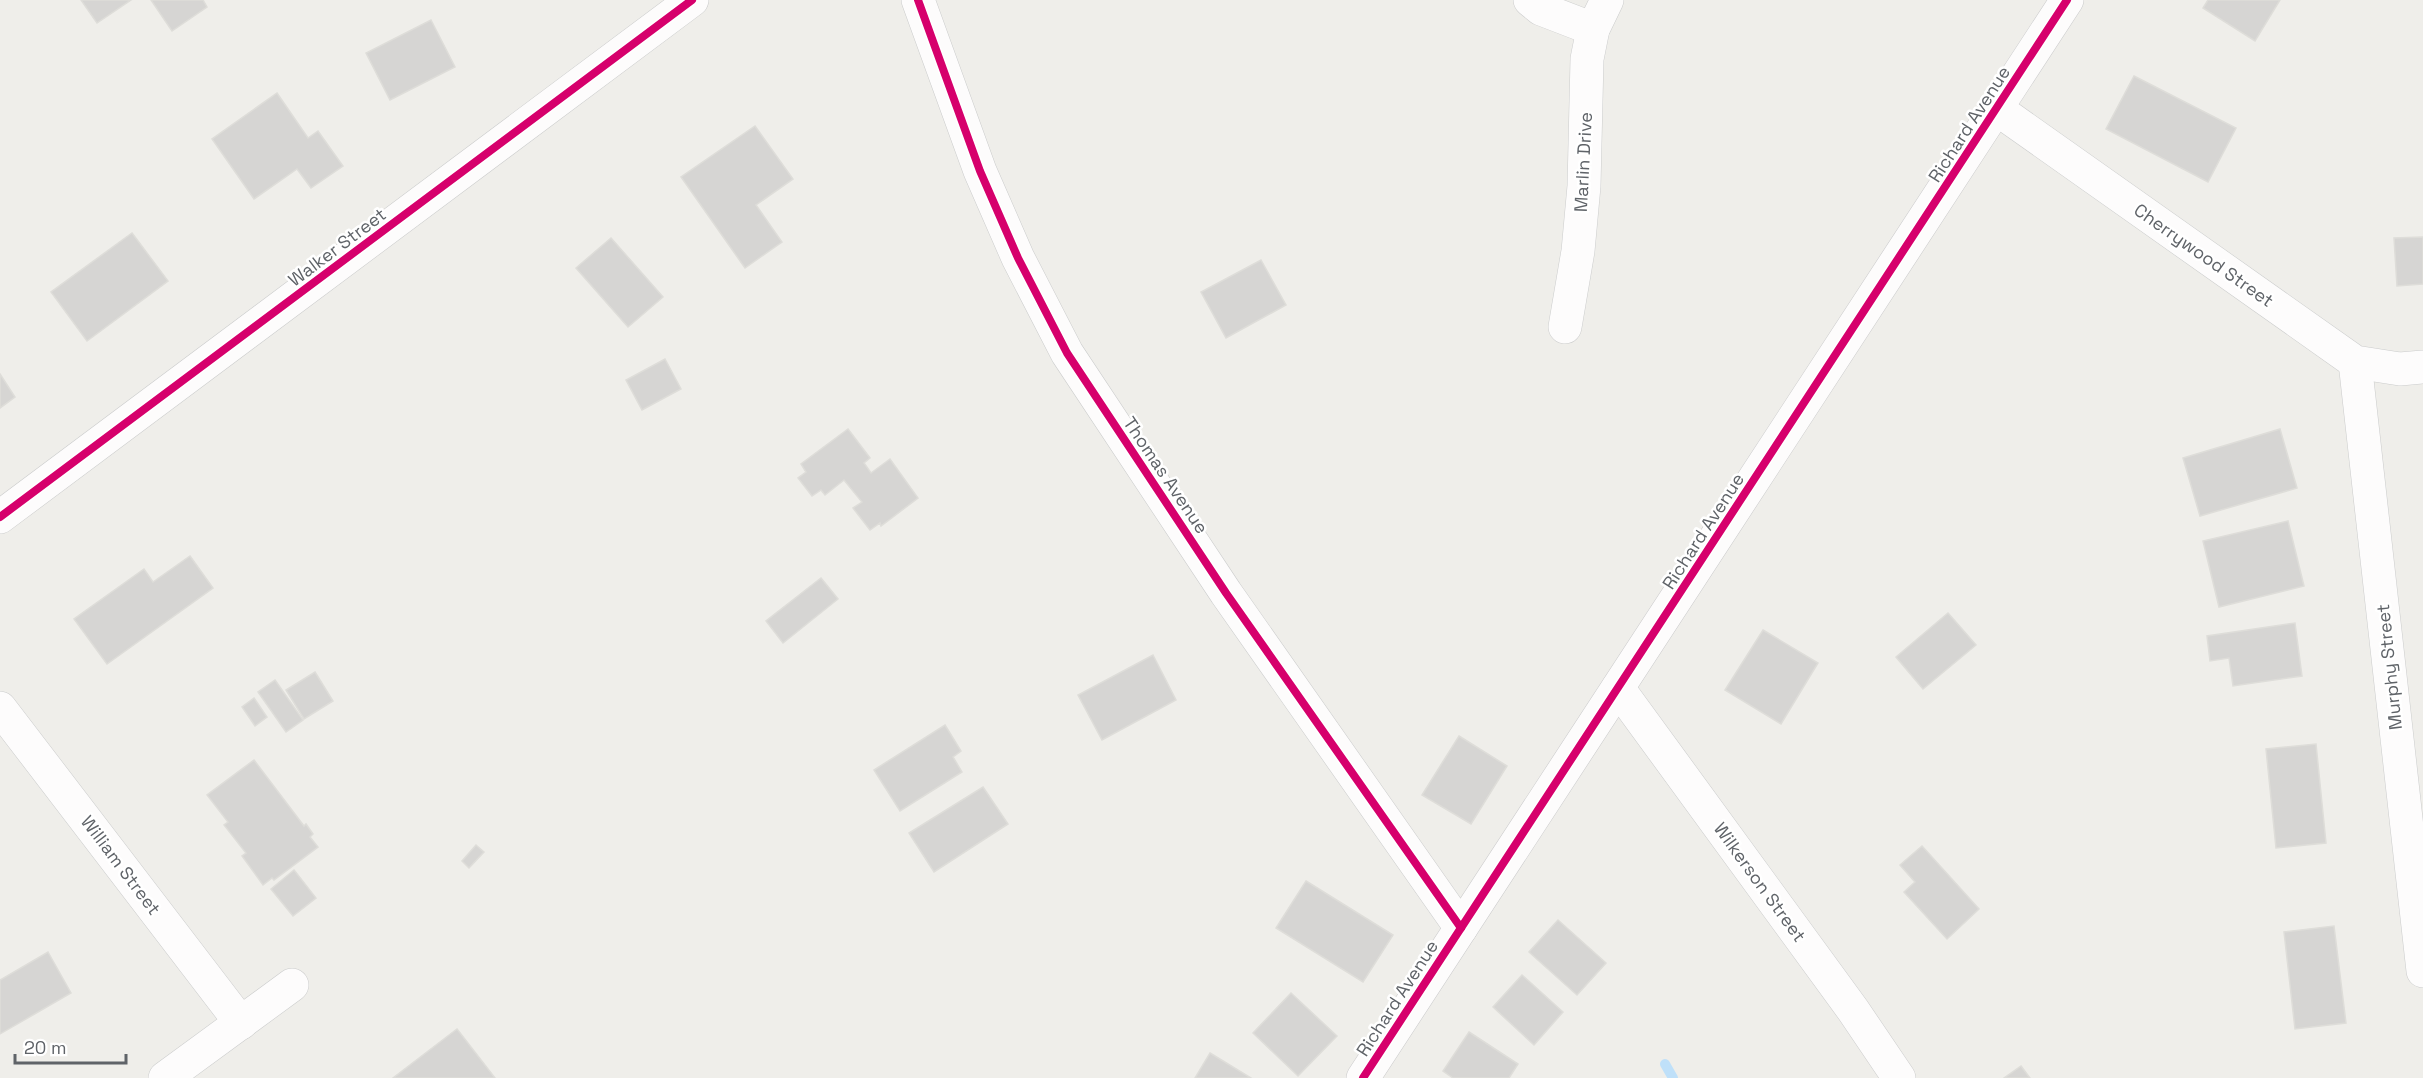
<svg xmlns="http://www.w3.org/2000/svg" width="2423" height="1078" font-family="'Space Grotesk',sans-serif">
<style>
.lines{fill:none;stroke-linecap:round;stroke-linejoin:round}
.stream{stroke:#bfe0f9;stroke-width:10}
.building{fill:#d6d5d3;stroke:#deddd9;stroke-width:1.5}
.street-casing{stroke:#cbcccc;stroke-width:34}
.secondary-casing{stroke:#cacacb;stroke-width:34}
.street{stroke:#fdfcfc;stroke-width:33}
.secondary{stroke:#fdfcfc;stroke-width:33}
.cycleway-casing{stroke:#fff;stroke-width:11}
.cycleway{stroke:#d6006c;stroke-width:8}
.labels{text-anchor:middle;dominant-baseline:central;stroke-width:5;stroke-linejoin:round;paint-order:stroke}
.street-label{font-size:18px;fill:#5f6368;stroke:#fff}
</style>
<rect width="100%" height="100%" fill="#efeeea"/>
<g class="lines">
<polyline class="stream" points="1665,1064 1673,1078"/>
</g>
<g class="building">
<polygon points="81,0 131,0 97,23"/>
<polygon points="151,0 203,0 207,7 172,31"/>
<polygon points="2208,0 2280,0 2255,41 2203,8"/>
<polygon points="431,20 455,67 390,100 366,53"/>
<polygon points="2134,76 2236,128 2208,182 2106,129"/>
<polygon points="277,93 308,138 318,131 343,166 311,188 297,169 254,199 212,139"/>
<polygon points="755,126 793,179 756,205 782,242 745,268 681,177"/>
<polygon points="132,233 168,281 87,341 51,292"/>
<polygon points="2423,237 2423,284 2397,286 2394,238"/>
<polygon points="611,238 663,297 628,327 576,268"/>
<polygon points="1261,260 1286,305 1226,338 1201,292"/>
<polygon points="665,359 681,389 642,410 626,380"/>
<polygon points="0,374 15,397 0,408"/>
<polygon points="848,429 870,458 864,463 871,473 890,459 918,498 881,526 880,523 870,530 853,508 862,502 844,480 825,495 821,490 812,496 798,478 806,472 801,464"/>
<polygon points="2280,429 2297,488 2200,516 2183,458"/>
<polygon points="2288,521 2304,586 2219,607 2203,541"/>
<polygon points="190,556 213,588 107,664 74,619 144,569 153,582"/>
<polygon points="821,578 838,599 783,643 766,621"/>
<polygon points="1948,613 1976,645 1923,689 1896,657"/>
<polygon points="2295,623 2302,676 2233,686 2229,658 2210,661 2207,636"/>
<polygon points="1763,630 1818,663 1781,724 1725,690"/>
<polygon points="1153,655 1176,700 1102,740 1078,695"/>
<polygon points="315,672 333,701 304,719 286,690"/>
<polygon points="275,680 303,720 286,732 258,692"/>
<polygon points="254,698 267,717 255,726 242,707"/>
<polygon points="945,725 961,751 953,757 962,772 900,811 874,770"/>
<polygon points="1459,736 1507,766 1471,824 1422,795"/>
<polygon points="2316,744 2326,843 2276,848 2266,749"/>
<polygon points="254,760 304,826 306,824 313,834 310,837 318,847 274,880 272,878 263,885 242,856 246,853 224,825 228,822 207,795"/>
<polygon points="983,787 1008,824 934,872 909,833"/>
<polygon points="476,845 484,852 469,868 462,861"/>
<polygon points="1922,846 1979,909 1947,939 1904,892 1915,882 1900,865"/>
<polygon points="294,870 316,898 293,916 271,889"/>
<polygon points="1306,881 1393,935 1363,982 1276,928"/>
<polygon points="1558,920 1606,963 1577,995 1529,952"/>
<polygon points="2334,926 2346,1023 2295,1029 2284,932"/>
<polygon points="48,952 71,993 0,1034 0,980"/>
<polygon points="1522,975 1563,1012 1534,1045 1493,1007"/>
<polygon points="1291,993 1337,1036 1298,1076 1253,1033"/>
<polygon points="457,1029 495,1078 393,1078"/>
<polygon points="1469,1032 1518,1064 1509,1078 1453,1078 1443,1071"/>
<polygon points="1210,1053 1251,1078 1195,1078"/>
<polygon points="2021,1066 2030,1078 2004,1078"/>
</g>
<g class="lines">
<g class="street-casing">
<g id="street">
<polyline points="918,0 980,171 1018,258 1067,353 1226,593 1461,928"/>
<polyline points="1530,0 1541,9 1593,29"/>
<polyline points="1997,109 2355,362 2400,369 2423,367"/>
<polyline points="1565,327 1578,251 1584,186 1587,59 1593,29 1607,0"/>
<polyline points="2355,362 2423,971"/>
<polyline points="0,517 692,0"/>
<polyline points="1618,688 1853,1010 1899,1078"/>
<polyline points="0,708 241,1023"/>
<polyline points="165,1078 292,985"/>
</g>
</g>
<g class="secondary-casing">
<polyline id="secondary" points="1363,1078 2067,0"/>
</g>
<use href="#street" class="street"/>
<use href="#secondary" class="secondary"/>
<g class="cycleway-casing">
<g id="cycleway">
<polyline points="918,0 980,171 1018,258 1067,353 1226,593 1461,928"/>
<polyline points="0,517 692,0"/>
<polyline points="1363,1078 2067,0"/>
</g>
</g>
<use href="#cycleway" class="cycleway"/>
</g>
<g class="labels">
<g class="street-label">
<text transform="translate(1969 124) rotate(-57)">Richard Avenue</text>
<text transform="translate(1583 162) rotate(-87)">Marlin Drive</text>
<text transform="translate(337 247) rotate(-37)">Walker Street</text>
<text transform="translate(2204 255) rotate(35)">Cherrywood Street</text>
<text transform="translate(1166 475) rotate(56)">Thomas Avenue</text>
<text transform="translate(1703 531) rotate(-57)">Richard Avenue</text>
<text transform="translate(2389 667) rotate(-96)">Murphy Street</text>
<text transform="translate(121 865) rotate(53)">William Street</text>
<text transform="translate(1760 882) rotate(54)">Wilkerson Street</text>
<text transform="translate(1397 998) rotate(-57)">Richard Avenue</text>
</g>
</g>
<path d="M15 1054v9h111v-9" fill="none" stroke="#5f6368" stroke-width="3"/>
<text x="24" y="1054" font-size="18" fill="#5f6368" stroke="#ffffff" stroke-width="4.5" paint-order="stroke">20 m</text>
</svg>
